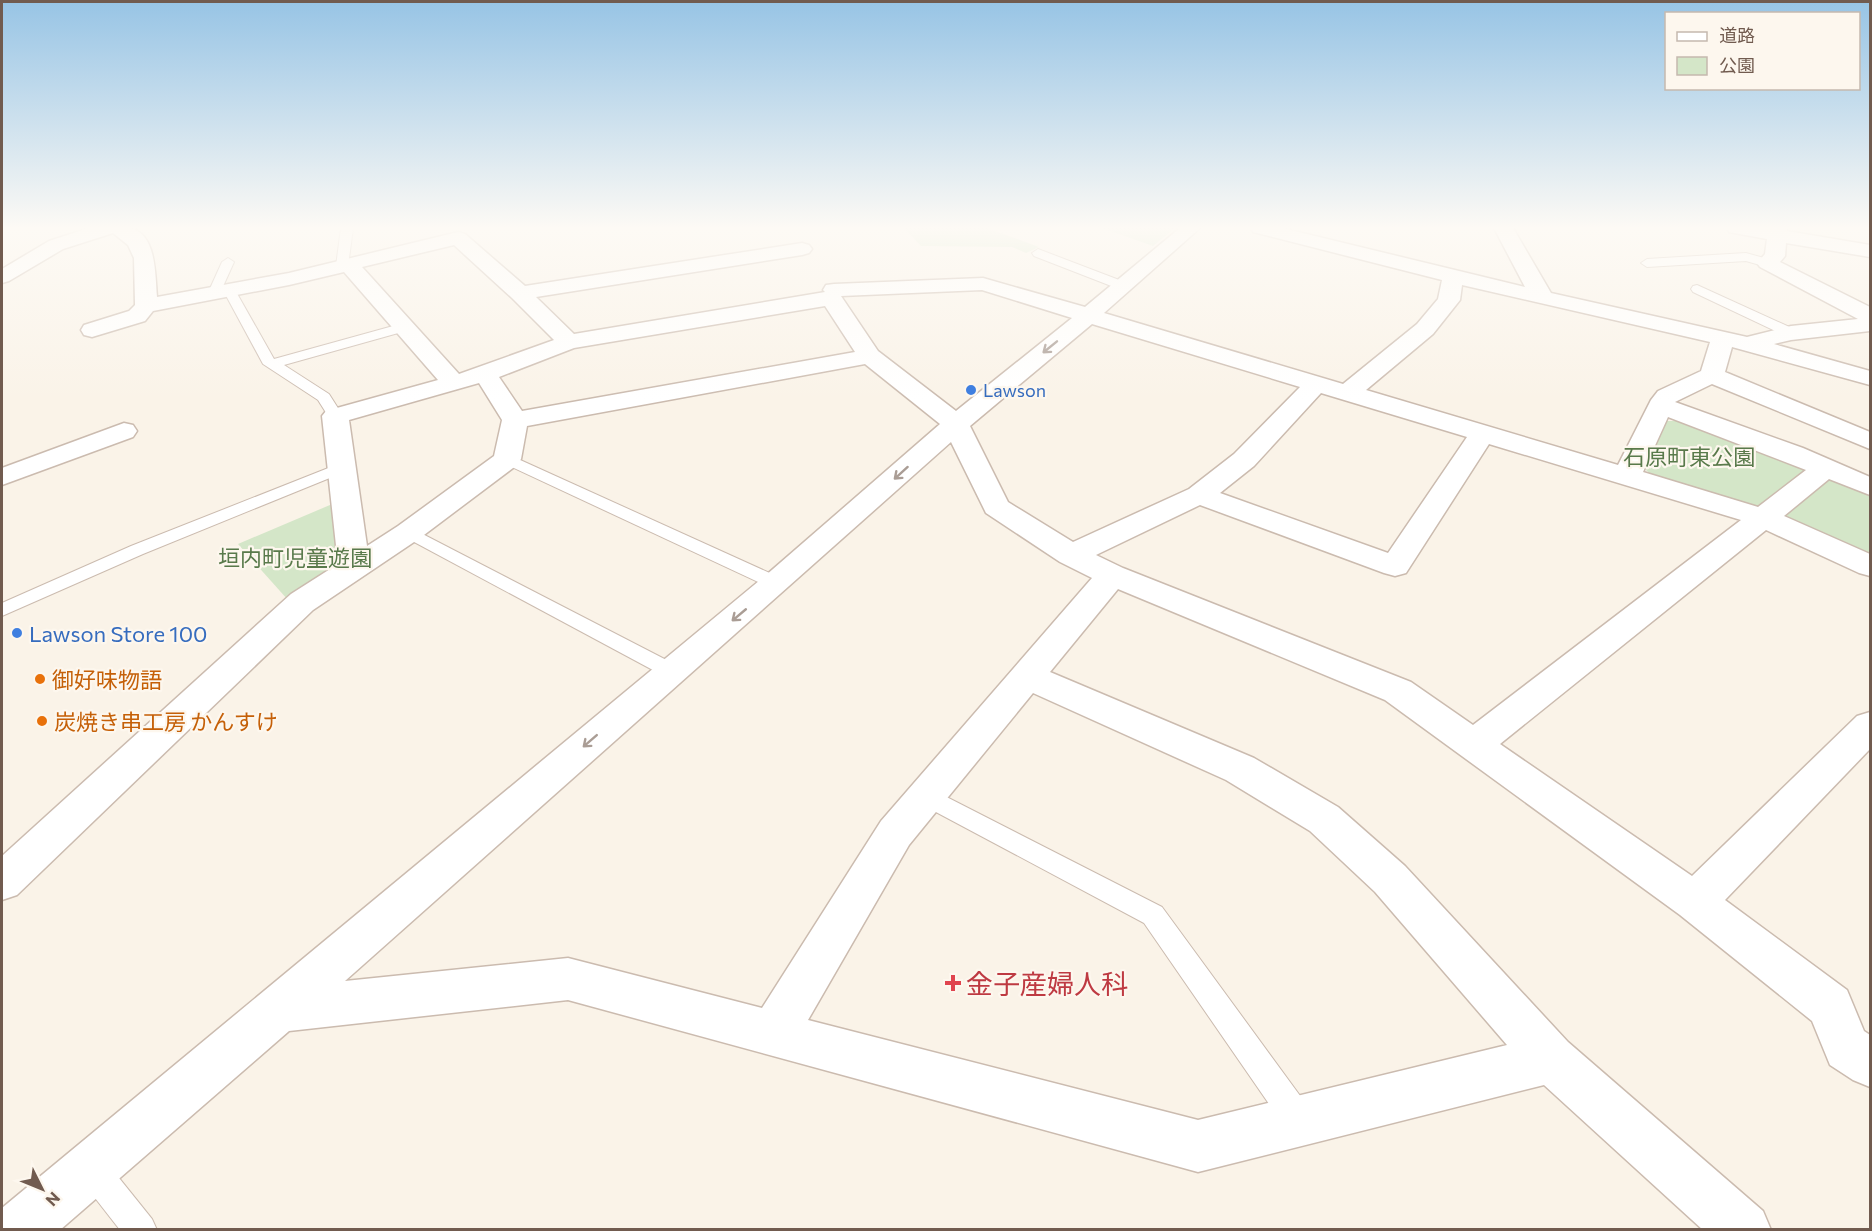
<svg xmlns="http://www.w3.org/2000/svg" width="1872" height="1231" font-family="Commissioner,'Noto Sans JP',sans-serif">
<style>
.green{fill:#d4e6c8}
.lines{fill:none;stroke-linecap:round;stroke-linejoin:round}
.lane-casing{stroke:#cbbbaf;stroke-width:2}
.street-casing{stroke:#cbbbaf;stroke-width:3}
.lane{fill:#fff;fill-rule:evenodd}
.street{fill:#fff;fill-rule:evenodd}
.oneway{stroke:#aa9d95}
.shop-dot{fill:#3f7fe0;stroke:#fdf7ee;stroke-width:2}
.food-dot{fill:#e8710a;stroke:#fdf7ee;stroke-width:2}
.health-dot{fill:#e0444e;stroke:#fdf7ee;stroke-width:2}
.labels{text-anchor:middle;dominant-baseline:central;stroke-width:4.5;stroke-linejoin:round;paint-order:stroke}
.far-shop-label{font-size:18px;fill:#366cbe;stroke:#fdf7ee;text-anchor:start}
.park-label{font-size:22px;fill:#597a4b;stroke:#fdf7ee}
.shop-label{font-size:22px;fill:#366cbe;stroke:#fdf7ee;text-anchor:start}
.food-label{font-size:22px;fill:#c56008;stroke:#fdf7ee;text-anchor:start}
.near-health-label{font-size:27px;fill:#be3a42;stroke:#fdf7ee;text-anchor:start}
</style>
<rect width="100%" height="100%" fill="#faf3e8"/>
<g class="green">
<polygon points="904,228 987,228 1039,247 1026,253 1012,247 921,246"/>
<polygon points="1102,228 1175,228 1153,246"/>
<polygon points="1665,421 1684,421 1870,491 1870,560 1794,525 1656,479 1646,470"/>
<polygon points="337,502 344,570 288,600 238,544"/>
</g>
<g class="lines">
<g class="lane-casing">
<g id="lane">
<polygon points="341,228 353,228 348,266 342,270 336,266"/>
<polygon points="1038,249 1127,283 1129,286 1123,290 1119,289 1034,256 1032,253"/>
<polygon points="1746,253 1771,260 1773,263 1767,267 1746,261 1647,267 1641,263 1647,259"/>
<polygon points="228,258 234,262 220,293 214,297 209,296 208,293 222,262"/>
<polygon points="1697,285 1796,330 1798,333 1791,337 1786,336 1693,292 1691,289 1693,286"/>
<polygon points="229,286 235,290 274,359 404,323 411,327 409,330 284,365 329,394 343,416 335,421 330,419 318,400 263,364 223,290"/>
<polygon points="507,454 783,579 785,583 783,587 769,587 501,462 499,459 501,456"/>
<polygon points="341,463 347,465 349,468 347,471 143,554 2,616 2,603 131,546"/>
<polygon points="409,527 678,666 681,671 678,676 671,678 664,676 403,536 400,532 403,528"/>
<polygon points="927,787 1162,907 1309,1108 1313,1119 1309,1130 1298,1134 1287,1130 1144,923 919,803 915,796 919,789"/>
<polygon points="92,1153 103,1158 152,1219 157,1230 120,1230 81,1180 76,1169 81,1158"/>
</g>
</g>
<g class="street-casing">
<g id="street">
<path d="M 89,228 C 102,228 115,226 128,228 C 157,231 155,276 157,297 L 289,273 L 458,232 L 465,234 L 525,286 L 802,243 L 809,245 L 812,249 L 809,253 L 802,255 L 536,297 L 574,334 L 825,292 L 823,290 L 826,285 L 834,284 L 983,278 L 1085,307 L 1180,228 L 1200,228 L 1104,313 L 1343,384 L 1417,324 L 1438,299 L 1442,280 L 1253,232 L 1251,228 L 1282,228 L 1525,287 L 1494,228 L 1513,228 L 1551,293 L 1747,337 L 1791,326 L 1858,319 L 1760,267 L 1757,263 L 1765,254 L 1767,239 L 1729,232 L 1727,228 L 1787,228 L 1787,231 L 1870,245 L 1870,257 L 1786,243 L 1785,256 L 1780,262 L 1870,307 L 1870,331 L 1791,340 L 1774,344 L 1870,371 L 1870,385 L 1732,347 L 1725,372 L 1870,432 L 1870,449 L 1712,384 L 1675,402 L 1803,448 L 1870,477 L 1870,495 L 1829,479 L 1784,516 L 1870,554 L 1870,576 L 1859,573 L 1766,530 L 1500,744 L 1692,876 L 1857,716 L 1870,712 L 1870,749 L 1725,900 L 1847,990 L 1864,1031 L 1870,1035 L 1870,1087 L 1853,1080 L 1830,1065 L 1812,1021 L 1680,915 L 1385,700 L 1118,589 L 1050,672 L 1254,758 L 1338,807 L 1405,866 L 1568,1042 L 1763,1211 L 1771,1230 L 1703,1230 L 1544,1085 L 1198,1172 L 568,1000 L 289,1031 L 60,1230 L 2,1230 L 2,1208 L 765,576 L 940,424 L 865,364 L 527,426 L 521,459 L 517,465 L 420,538 L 313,610 L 17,895 L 2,900 L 2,856 L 291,594 L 338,564 L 322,416 L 326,411 L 438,380 L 344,272 L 289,285 L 153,311 L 145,321 L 92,337 L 84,335 L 81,330 L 84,325 L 129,311 L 135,305 L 134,258 L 128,245 L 113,233 L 63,249 L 9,281 L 2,283 L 2,269 L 49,241 ZM 454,245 L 512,298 L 554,340 L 459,374 L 362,267 ZM 1462,285 L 1710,342 L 1701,371 L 1658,391 L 1651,400 L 1618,465 L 1366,390 L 1433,334 L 1460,300 ZM 982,290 L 1072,318 L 956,411 L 878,351 L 841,296 ZM 825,306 L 855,352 L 522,411 L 499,377 L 574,348 ZM 1092,324 L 1300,387 L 1234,454 L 1189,489 L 1073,542 L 1008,502 L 970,426 ZM 479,383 L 502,420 L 494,456 L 398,526 L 367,546 L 349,420 ZM 1321,393 L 1467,437 L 1388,553 L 1220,493 L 1254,466 ZM 1668,417 L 1806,470 L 1758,507 L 1643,472 ZM 951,442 L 986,513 L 1060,562 L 1092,578 L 881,821 L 762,1008 L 568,958 L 345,981 ZM 1489,444 L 1741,520 L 1473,725 L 1411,682 L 1123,568 L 1096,555 L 1200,505 L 1384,573 L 1395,576 L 1406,573 ZM 1033,693 L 1226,780 L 1310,831 L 1375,892 L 1507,1045 L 1198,1120 L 808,1020 L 909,845 Z"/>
<polygon points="124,423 133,425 137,431 133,437 2,485 2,468"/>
</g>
</g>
<use href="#lane" class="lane"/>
<use href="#street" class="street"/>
</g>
<defs><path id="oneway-shaft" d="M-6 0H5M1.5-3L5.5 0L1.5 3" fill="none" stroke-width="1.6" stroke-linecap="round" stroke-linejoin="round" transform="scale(1.5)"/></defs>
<g class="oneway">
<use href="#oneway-shaft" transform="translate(1050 347) rotate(141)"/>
<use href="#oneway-shaft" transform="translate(901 473) rotate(138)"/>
<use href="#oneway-shaft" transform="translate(739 615) rotate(140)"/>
<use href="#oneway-shaft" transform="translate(590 741) rotate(139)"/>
</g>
<linearGradient id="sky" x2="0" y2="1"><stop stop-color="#97c4e5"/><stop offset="0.57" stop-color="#fdfaf5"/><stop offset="1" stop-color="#fdfaf5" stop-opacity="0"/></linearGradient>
<rect width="1872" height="400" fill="url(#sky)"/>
<g class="shop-dot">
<circle cx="971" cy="390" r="6"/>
<circle cx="17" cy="633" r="6"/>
</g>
<g class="food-dot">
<circle cx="40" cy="679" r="6"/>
<circle cx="42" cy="721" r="6"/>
</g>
<path class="health-dot" d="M950 974h6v6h6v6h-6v6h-6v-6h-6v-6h6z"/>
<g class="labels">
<g class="far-shop-label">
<text x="983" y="390">Lawson</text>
</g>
<g class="park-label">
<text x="1689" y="456">石原町東公園</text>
<text x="295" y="557">垣内町児童遊園</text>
</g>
<g class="shop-label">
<text x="29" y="633">Lawson Store 100</text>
</g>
<g class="food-label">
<text x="52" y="679">御好味物語</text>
<text x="54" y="721">炭焼き串工房 かんすけ</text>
</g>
<g class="near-health-label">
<text x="966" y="983">金子産婦人科</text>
</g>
</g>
<rect width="1872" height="1231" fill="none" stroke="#715b4f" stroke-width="6"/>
<rect x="1665" y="12" width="195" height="78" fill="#fdf7ee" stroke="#c5b9ae" stroke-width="1.5"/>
<rect x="1677" y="32" width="30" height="9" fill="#ffffff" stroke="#c5b9ae" stroke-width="1.5"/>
<text x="1719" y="42" font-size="18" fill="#715b4f">道路</text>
<rect x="1677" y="57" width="30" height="18" fill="#d4e6c8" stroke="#c5b9ae" stroke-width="1.5"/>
<text x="1719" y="72" font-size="18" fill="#715b4f">公園</text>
<g transform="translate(42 1189) rotate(133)" stroke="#fdf7ee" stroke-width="4.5" paint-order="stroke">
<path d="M0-4.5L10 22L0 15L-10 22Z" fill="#715b4f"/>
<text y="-9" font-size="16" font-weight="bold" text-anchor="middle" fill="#715b4f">N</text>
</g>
</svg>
